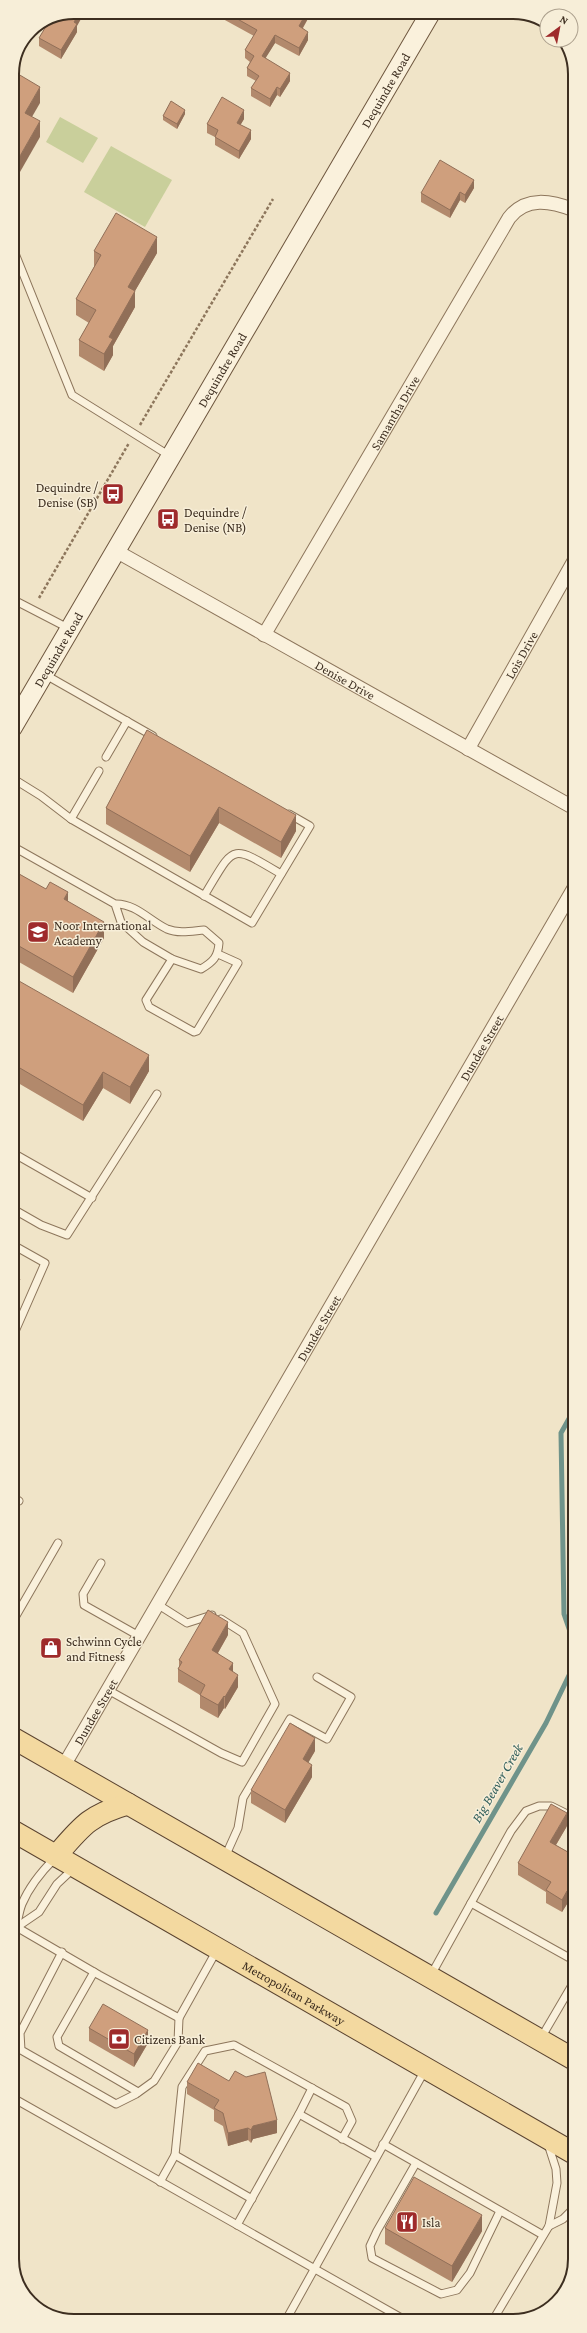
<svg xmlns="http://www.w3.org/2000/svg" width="587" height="2333" font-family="'Crimson Pro',serif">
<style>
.green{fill:#c9cf9b}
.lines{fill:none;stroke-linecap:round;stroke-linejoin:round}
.stream{stroke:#6f938a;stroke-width:5}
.service-casing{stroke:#8d765c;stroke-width:9}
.minor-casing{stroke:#8d765c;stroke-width:15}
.secondary-casing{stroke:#6f573f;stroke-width:21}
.primary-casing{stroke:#5b4430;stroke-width:23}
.path{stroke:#8d765c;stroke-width:2.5;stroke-dasharray:3 2;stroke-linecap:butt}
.service{stroke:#faf1dc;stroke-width:7}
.minor{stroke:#faf1dc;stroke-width:13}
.secondary{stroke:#faf1dc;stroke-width:19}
.primary{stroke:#f3d9a0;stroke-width:21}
.wall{fill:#b2896c}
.shaded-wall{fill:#916f58}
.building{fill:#cf9f7d;stroke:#916f58}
.labels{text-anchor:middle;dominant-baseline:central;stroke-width:3;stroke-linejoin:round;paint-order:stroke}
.street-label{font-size:13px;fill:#3d2e20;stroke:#f7eed8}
.poi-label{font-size:13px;fill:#3d2e20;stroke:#f7eed8;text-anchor:start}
.water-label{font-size:14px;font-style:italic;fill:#2f5d5a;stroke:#f7eed8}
.rim{fill:none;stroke:#3d2e20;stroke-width:2}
</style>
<rect width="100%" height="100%" fill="#f0e4c8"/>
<g class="green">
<polygon points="60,117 98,138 83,163 46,142"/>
<polygon points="111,146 172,180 145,227 84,192"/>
</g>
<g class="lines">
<g class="stream">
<polyline points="575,1408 561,1433 564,1614 575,1646"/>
<polyline points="436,1913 546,1723 575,1663"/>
</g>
<g class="service-casing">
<g id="service">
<polyline points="12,246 72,395 170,456"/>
<polyline points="12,599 70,629"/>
<polyline points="44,674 153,736"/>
<polyline points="106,757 127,721"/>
<polyline points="12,778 41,796 71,819 252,923 310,826 289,814"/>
<polyline points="71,819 99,771"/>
<path d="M 12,846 L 115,904 C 135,903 150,921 167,929 C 179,934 192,931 204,930 L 219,943 C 218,957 213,962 201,969 L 172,959 L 143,942 L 121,922 L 115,904"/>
<path d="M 204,896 C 235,845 229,843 281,874"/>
<polyline points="172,959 146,1000 149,1007 194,1032 197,1031 238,963 218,954"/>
<polyline points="13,1153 92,1198"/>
<polyline points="13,1209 41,1225 67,1235 157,1094"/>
<polyline points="13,1245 45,1263 13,1336"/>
<polyline points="13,1497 19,1501"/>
<polyline points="101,1563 83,1594 84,1605 139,1636"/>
<polyline points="157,1604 187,1623 212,1615"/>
<polyline points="13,1621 58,1543"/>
<polyline points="108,1690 221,1753 242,1762 275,1704 243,1633 221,1619"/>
<polyline points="225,1857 238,1828 243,1798 290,1719 327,1739 351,1697 317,1677"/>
<polyline points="471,1903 511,1831 526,1811 539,1806 551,1806 575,1818"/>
<polyline points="13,1925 99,1975 179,2018 217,1950"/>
<polyline points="17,1927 39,1912 57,1884 74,1868"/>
<path d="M 13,1934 C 18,1925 18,1914 22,1904 C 29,1887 42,1871 55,1858"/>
<polyline points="62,1952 20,2033 21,2050 116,2104 136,2094 154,2081 178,2042 179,2018"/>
<polyline points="94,1972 57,2037 59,2046 138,2092"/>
<polyline points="431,1975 471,1903 575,1961"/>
<polyline points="541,2038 575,1980"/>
<polyline points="13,2098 405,2320"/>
<polyline points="299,2114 312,2088"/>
<polyline points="383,2144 543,2235"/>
<polyline points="175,2155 252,2199"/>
<polyline points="416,2163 377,2231 370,2246 372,2258 441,2294 457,2290 470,2273 500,2211"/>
<polyline points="160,2182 175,2155 182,2087 205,2051 234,2045 346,2107 352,2121 342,2139"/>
<polyline points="237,2225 299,2114 376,2157"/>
<polyline points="549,2226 563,2219 575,2207"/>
<polyline points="286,2320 425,2070"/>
<polyline points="493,2320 549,2226 557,2183 556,2169 548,2144"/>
</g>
</g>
<g class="minor-casing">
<g id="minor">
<path id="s1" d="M 116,551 L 574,808"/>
<path id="s2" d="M 264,635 L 509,218 C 526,196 551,201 574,210"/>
<path id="s3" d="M 468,749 L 574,561"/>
<path id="s4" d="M 63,1767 L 574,888"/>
</g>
</g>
<g class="secondary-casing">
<g id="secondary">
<path id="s5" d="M 12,728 L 431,12"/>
</g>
</g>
<g class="primary-casing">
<g id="primary">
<polyline points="13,1738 575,2060"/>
<path id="s6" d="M 13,1831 L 575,2154"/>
<path d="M 56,1856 C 81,1827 89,1815 128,1804"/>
</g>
</g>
<g class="path">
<polyline points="140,425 273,199"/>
<polyline points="39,598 129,443"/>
<polyline points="572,935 574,936"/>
</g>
<use href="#service" class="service"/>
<use href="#minor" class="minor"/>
<use href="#secondary" class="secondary"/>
<use href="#primary" class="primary"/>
</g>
<g class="wall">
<polygon points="223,12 259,12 266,16 310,12 310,15 303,28 308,40 299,56 275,43 265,58 290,81 280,97 277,95 270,107 251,96 251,88 256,81 247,76 247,68 250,62 245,58 245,50 254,36 223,19"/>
<polygon points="77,26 77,32 61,59 39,46 39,38"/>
<polygon points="185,114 177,129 163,120 163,116"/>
<polygon points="244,119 240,125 251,139 239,159 215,145 215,137 207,133 207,124"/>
<polygon points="474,188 465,203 460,200 450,218 421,202 421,193"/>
<polygon points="94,251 157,253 135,291 135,307 113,346 113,355 104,371 79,356 79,340 89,323 76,315 76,299 94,267"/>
<polygon points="147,730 296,831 281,858 219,823 190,872 106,824 106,808"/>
<polygon points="12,870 68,902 104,938 73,993 12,958"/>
<polygon points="12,977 149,1071 130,1104 103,1088 83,1121 13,1080"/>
<polygon points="228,1635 218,1653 233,1672 238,1687 225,1709 224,1708 218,1718 200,1708 200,1695 178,1682 178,1669 179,1667 179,1660"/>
<polygon points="315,1751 308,1762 312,1777 285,1823 251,1803 251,1790"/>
<polygon points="567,1826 556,1845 575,1856 575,1909 567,1904 562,1912 546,1903 546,1892 518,1875 518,1863"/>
<polygon points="89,2028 148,2043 134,2067 89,2041"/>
<polygon points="187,2082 277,2133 253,2139 251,2143 248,2140 228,2146 223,2126 214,2121 214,2110 187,2094"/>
<polygon points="385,2228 482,2231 452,2282 385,2244"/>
</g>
<g class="shaded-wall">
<polygon points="80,12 85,12 77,26 77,32 61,59 61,50 74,22"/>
<polygon points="307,12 310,12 310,15 299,34 299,26"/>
<polygon points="308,32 308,40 299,56 299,48"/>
<polygon points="275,35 275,43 262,64 262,56"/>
<polygon points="290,73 290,81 280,97 280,89"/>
<polygon points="40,87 40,103 25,129 25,113"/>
<polygon points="277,87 277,95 270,107 270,99"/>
<polygon points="185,110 185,114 177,129 177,124"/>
<polygon points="244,110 244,119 237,131 237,123"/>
<polygon points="40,121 40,137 12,186 12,170"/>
<polygon points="251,130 251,139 239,159 239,151"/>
<polygon points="474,180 474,188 465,203 465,195"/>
<polygon points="460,192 460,200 450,218 450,210"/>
<polygon points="157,237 157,253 128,303 128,287"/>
<polygon points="135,291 135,307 113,346 113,355 104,371 104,354 109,337"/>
<polygon points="219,807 219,823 190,872 190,856"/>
<polygon points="296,815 296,831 281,858 281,842"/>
<polygon points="68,892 68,908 64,899"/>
<polygon points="104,922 104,938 73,993 73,977"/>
<polygon points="149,1055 149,1071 130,1104 130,1087"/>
<polygon points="103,1072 103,1088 83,1121 83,1105"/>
<polygon points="20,1279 20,1295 13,1309 13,1293"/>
<polygon points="15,1515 15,1531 13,1536 13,1520"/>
<polygon points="228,1622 228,1635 212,1663 212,1650"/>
<polygon points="233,1663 233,1675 229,1669"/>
<polygon points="238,1675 238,1687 225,1709 225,1697"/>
<polygon points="224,1696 224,1708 218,1718 218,1705"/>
<polygon points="315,1738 315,1751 303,1772 303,1759"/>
<polygon points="312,1765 312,1777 285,1823 285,1810"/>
<polygon points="567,1813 567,1826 550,1855 550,1842"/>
<polygon points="567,1891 567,1904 562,1912 562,1900"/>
<polygon points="148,2030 148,2043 134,2067 134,2054"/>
<polygon points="277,2120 277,2133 253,2139 251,2143 251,2130 253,2126"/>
<polygon points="248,2128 248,2140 228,2146 228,2133"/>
<polygon points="482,2215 482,2231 452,2282 452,2266"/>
</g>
<g class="building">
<polygon points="74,12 80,12 74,22 77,24 61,50 39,38 48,23"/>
<polygon points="225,12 259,12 266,16 268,12 307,12 299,26 308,32 299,48 275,35 262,56 290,73 280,89 277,87 270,99 251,88 259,76 247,68 254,56 245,50 257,30"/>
<polygon points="13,71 40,87 25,113 40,121 12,170 12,74"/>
<polygon points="222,97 244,110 237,123 251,130 239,151 215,137 218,130 207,124"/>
<polygon points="171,101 185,110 177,124 163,116"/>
<polygon points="440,160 474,180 465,195 460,192 450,210 421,193"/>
<polygon points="116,213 157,237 128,287 135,291 109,337 113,339 104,354 79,340 96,310 76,299 101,255 94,251"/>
<polygon points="147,730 296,815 281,842 219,807 190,856 106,808"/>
<polygon points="12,870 46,889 50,882 68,892 64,899 104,922 73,977 12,942"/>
<polygon points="12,977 149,1055 130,1087 103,1072 83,1105 13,1064"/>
<polygon points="13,1275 20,1279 13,1293"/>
<polygon points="13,1513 15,1515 13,1520"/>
<polygon points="208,1610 228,1622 212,1650 233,1663 229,1669 238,1675 225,1697 224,1696 218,1705 200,1695 205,1685 178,1669 182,1662 179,1660"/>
<polygon points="290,1723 315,1738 303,1759 312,1765 285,1810 251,1790"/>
<polygon points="551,1804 567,1813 550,1842 575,1856 575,1896 567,1891 562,1900 546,1890 551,1882 518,1863"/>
<polygon points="103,2004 148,2030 134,2054 89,2028"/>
<polygon points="198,2063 229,2081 235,2071 246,2077 265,2072 277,2120 253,2126 251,2130 248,2128 228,2133 223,2113 214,2108 219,2100 187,2082"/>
<polygon points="414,2177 482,2215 452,2266 385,2228"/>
</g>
<defs>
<g id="bus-square" transform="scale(1.15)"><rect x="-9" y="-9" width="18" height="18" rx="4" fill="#9e2a2b" stroke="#f7eed8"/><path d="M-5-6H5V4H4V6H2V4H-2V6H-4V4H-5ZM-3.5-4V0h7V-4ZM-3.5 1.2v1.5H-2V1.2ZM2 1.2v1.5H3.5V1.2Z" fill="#fff"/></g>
<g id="school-square" transform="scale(1.15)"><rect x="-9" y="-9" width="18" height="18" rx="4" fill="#9e2a2b" stroke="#f7eed8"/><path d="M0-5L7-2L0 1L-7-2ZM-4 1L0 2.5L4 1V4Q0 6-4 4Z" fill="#fff"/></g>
<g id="shop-square" transform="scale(1.15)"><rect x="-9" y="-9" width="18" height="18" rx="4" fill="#9e2a2b" stroke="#f7eed8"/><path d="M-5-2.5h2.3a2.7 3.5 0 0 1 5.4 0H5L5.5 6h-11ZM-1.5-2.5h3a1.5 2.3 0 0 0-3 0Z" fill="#fff"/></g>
<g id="bank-square" transform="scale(1.15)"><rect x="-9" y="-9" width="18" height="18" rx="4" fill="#9e2a2b" stroke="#f7eed8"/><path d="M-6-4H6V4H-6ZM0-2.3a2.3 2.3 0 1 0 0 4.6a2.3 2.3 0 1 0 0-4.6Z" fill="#fff"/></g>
<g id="restaurant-square" transform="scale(1.15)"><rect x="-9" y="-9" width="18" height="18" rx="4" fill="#9e2a2b" stroke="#f7eed8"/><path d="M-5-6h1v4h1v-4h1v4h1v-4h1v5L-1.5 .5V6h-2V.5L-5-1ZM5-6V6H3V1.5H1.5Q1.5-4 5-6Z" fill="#fff"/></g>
</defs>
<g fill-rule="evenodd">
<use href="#bus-square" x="113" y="494"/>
<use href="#bus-square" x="168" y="519"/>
<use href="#school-square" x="38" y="932"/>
<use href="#shop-square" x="51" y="1648"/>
<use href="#bank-square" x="119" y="2039"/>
<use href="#restaurant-square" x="407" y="2222"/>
</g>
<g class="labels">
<g class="street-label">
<text stroke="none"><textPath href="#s5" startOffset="739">Dequindre Road</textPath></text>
<text stroke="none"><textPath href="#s5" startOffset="415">Dequindre Road</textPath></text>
<text stroke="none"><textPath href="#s2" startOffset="258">Samantha Drive</textPath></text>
<text stroke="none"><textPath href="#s5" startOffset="91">Dequindre Road</textPath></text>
<text stroke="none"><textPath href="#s3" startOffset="108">Lois Drive</textPath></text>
<text stroke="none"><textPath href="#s1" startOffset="263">Denise Drive</textPath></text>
<text stroke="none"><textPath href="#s4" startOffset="832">Dundee Street</textPath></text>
<text stroke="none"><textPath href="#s4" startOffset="508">Dundee Street</textPath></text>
<text stroke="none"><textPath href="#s4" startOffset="64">Dundee Street</textPath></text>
<text stroke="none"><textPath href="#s6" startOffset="324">Metropolitan Parkway</textPath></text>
</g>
<g class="poi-label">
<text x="98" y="487" text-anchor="end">Dequindre /<tspan x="98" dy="15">Denise (SB)</tspan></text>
<text x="184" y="512">Dequindre /<tspan x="184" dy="15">Denise (NB)</tspan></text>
<text x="54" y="925">Noor International<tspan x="54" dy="15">Academy</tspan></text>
<text x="66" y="1641">Schwinn Cycle<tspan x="66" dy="15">and Fitness</tspan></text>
<text x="134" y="2039">Citizens Bank</text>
<text x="422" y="2222">Isla</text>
</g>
<g class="water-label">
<text transform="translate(497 1783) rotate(-60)">Big Beaver Creek</text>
</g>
</g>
<path d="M0 0H587V2333H0ZM74 19H513A55 55 0 0 1 568 74V2259A55 55 0 0 1 513 2314H74A55 55 0 0 1 19 2259V74A55 55 0 0 1 74 19Z" fill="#f7eed8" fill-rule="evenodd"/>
<path class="rim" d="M74 19H513A55 55 0 0 1 568 74V2259A55 55 0 0 1 513 2314H74A55 55 0 0 1 19 2259V74A55 55 0 0 1 74 19Z"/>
<g transform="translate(559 28) rotate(32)"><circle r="19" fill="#f7eed8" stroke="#ada18e"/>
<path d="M0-3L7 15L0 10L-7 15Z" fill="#9e2a2b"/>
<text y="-6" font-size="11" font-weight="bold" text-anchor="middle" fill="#3d2e20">N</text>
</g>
</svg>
